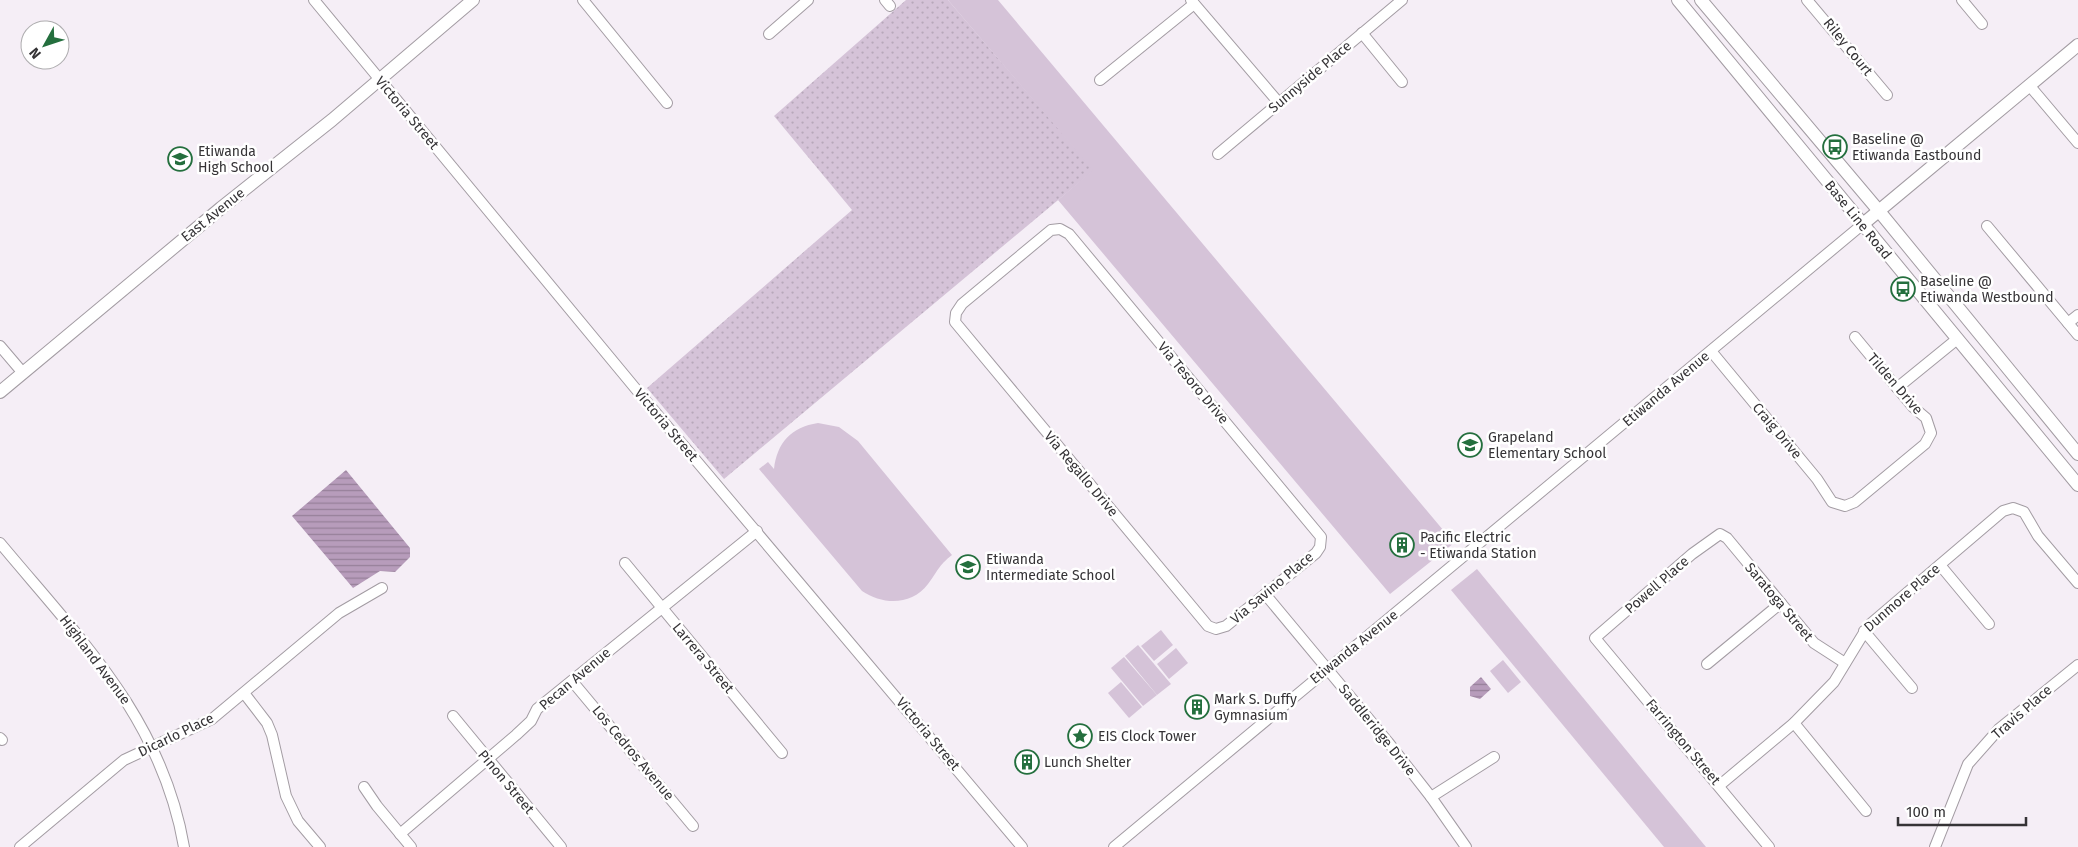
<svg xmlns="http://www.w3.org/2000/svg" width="2078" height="847" font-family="'Fira Sans',sans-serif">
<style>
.grass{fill:url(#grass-dots)}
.park{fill:#d5c3d8}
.water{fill:url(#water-rules)}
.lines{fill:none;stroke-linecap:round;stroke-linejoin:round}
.minor-casing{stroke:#a39ca3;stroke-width:12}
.major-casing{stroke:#a39ca3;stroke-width:14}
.minor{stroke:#fff;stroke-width:10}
.major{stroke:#fff;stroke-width:12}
.labels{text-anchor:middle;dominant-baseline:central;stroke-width:5;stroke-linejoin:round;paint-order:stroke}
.street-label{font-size:14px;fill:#353336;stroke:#fff}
.poi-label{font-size:14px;fill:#353336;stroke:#fff;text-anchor:start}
</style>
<defs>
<pattern id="grass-dots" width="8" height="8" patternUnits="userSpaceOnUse" patternTransform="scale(1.25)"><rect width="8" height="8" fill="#d5c3d8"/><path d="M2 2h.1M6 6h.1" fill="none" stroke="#b7a8ba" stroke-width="1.8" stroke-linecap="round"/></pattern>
<pattern id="water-rules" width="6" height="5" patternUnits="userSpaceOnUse" patternTransform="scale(1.25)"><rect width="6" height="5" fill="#b79cbb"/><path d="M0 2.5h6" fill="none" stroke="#968099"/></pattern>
</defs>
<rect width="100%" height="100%" fill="#f5eef6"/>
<polygon class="grass" points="906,0 948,0 1094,170 724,479 647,388 852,210 774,116"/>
<g class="park">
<polygon points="948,0 998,0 1454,543 1390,594 1058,200 1093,170"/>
<path d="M 818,423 L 839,427 L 858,441 L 952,555 C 938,566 938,571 928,584 C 911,606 883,605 862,591 L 759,469 L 768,462 L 774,469 C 777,443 791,427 818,423 Z"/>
<polygon points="1477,569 1706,847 1664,847 1451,590"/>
<polygon points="1161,630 1173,645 1154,661 1141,646"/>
<polygon points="1138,645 1171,684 1157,695 1125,656"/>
<polygon points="1176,648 1188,663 1169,679 1157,664"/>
<polygon points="1124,657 1157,695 1143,706 1111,668"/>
<polygon points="1503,660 1521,682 1508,693 1490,671"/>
<polygon points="1121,682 1142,707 1129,718 1108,693"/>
</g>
<g class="water">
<polygon points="346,470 410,548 410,557 395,572 380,571 353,588 292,516"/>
<polygon points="1481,677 1491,689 1480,699 1470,696 1470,687"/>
</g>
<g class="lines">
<g class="minor-casing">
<g id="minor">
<polyline points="314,0 640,394 1022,847"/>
<polyline points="583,0 667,103"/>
<polyline points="885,0 890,6"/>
<polyline points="1191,0 1279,103"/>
<polyline points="1807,0 1887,95"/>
<polyline points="1962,0 1982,24"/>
<polyline points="1362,33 1402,82"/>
<polyline points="769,34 808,0"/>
<polyline points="1100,80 1194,4"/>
<polyline points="2029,85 2078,143"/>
<polyline points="1218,154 1402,0"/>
<polyline points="1987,226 2078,335"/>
<polygon points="1060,229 1069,234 1321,537 1320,547 1316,553 1226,626 1216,629 1208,626 955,322 956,313 962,304 1051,230"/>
<polyline points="2068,323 2078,315"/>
<polyline points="0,346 23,373"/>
<polyline points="1711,351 1817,479 1832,502 1845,506 1855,502 1925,444 1931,433 1926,418 1913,407 1855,337"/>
<polyline points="1897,388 1956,340"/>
<path d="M 0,543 C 80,639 162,719 184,847"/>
<polyline points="625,563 782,753"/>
<polyline points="1940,565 1989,624"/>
<polyline points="1265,594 1388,742 1431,797 1466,847"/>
<polyline points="1864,631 1912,688"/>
<polyline points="1707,664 1781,603"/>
<polyline points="572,681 693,826"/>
<polyline points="244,693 267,723 272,735 286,796 298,821 320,847"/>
<polyline points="453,716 561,847"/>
<polyline points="1794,723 1866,811"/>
<polyline points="0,738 2,740"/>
<polyline points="1720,785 1794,723 1834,682 1868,626 2003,511 2013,508 2024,512 2038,536 2078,583"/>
<polyline points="364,787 377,806 411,847"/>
<polyline points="1431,797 1494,757"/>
<polyline points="400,834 516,735 531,721 537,709 757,531"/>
<polyline points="20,847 124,760 212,719 339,613 382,588"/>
<polyline points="1114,847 1863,224"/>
<polyline points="1769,847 1595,638 1692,554 1720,534 1727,538 1814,643 1845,663"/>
<polyline points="1935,847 1968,764 1999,729 2078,665"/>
</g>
</g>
<g class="major-casing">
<g id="major">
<polyline points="1678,0 2078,485"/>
<polyline points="1701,0 1879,211 2078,454"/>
<polyline points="1863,224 2078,45"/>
<polyline points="0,392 221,208 332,120 473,0"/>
</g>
</g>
<use href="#minor" class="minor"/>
<use href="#major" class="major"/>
</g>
<defs>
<g id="bus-ring" transform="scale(1.25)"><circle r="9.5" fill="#fff" stroke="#246f3e" stroke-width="1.5"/><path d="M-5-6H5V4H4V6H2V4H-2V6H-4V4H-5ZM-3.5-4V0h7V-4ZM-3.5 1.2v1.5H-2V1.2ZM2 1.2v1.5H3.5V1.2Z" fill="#246f3e"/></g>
<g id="school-ring" transform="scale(1.25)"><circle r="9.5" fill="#fff" stroke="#246f3e" stroke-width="1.5"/><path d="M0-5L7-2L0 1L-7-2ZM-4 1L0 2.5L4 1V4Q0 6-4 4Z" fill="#246f3e"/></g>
<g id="building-ring" transform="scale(1.25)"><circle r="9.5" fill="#fff" stroke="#246f3e" stroke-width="1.5"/><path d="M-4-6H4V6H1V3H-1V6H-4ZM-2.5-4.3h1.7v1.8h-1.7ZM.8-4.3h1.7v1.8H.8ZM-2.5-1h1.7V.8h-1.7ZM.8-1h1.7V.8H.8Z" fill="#246f3e"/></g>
<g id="sight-ring" transform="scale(1.25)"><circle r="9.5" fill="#fff" stroke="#246f3e" stroke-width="1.5"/><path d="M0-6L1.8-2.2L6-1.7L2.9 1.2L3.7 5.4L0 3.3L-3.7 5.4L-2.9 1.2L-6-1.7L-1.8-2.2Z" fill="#246f3e"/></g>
</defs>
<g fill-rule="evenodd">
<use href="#bus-ring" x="1835" y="147"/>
<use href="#school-ring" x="180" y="159"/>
<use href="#bus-ring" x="1903" y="289"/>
<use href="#school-ring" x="1470" y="445"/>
<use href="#building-ring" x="1402" y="545"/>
<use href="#school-ring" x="968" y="567"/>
<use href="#building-ring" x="1197" y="707"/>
<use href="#sight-ring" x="1080" y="736"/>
<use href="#building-ring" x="1027" y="762"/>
</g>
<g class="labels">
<g class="street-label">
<text transform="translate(1848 47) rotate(51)">Riley Court</text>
<text transform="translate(1310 77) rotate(-40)">Sunnyside Place</text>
<text transform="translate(407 113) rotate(50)">Victoria Street</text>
<text transform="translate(213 215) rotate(-39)">East Avenue</text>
<text transform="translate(1858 220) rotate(51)">Base Line Road</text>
<text transform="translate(1193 383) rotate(50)">Via Tesoro Drive</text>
<text transform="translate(1895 384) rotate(49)">Tilden Drive</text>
<text transform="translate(1666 389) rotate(-40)">Etiwanda Avenue</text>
<text transform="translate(666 425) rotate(50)">Victoria Street</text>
<text transform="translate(1777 431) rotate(50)">Craig Drive</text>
<text transform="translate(1081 474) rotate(50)">Via Regallo Drive</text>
<text transform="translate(1657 585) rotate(-41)">Powell Place</text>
<text transform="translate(1272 588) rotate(-40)">Via Savino Place</text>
<text transform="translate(1902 598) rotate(-41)">Dunmore Place</text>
<text transform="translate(1779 602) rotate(50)">Saratoga Street</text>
<text transform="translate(1354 647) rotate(-39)">Etiwanda Avenue</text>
<text transform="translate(703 658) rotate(50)">Larrera Street</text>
<text transform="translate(95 660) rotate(53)">Highland Avenue</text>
<text transform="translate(575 679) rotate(-40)">Pecan Avenue</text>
<text transform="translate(2022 712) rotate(-41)">Travis Place</text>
<text transform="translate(1377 730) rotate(51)">Saddleridge Drive</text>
<text transform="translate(928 734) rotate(50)">Victoria Street</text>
<text transform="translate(176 735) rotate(-26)">Dicarlo Place</text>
<text transform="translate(1683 742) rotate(50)">Farrington Street</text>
<text transform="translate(633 753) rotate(50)">Los Cedros Avenue</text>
<text transform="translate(506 782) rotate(50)">Pinon Street</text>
</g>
<g class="poi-label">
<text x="1852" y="139">Baseline @<tspan x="1852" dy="16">Etiwanda Eastbound</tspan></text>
<text x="198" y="151">Etiwanda<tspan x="198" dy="16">High School</tspan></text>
<text x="1920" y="281">Baseline @<tspan x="1920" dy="16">Etiwanda Westbound</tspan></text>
<text x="1488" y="437">Grapeland<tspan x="1488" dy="16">Elementary School</tspan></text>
<text x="1420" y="537">Pacific Electric<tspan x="1420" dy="16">- Etiwanda Station</tspan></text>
<text x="986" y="559">Etiwanda<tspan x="986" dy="16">Intermediate School</tspan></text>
<text x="1214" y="699">Mark S. Duffy<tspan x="1214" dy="16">Gymnasium</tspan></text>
<text x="1098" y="736">EIS Clock Tower</text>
<text x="1044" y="762">Lunch Shelter</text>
</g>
</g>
<g transform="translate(45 45) rotate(230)"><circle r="24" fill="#ffffff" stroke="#aeadaf"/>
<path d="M0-4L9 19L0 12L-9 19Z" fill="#246f3e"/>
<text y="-8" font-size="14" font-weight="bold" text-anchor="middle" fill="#353336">N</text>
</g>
<path d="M1898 817v8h128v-8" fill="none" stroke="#353336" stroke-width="2.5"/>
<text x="1906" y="817" font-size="15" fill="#353336" stroke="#ffffff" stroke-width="4" paint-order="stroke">100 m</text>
</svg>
